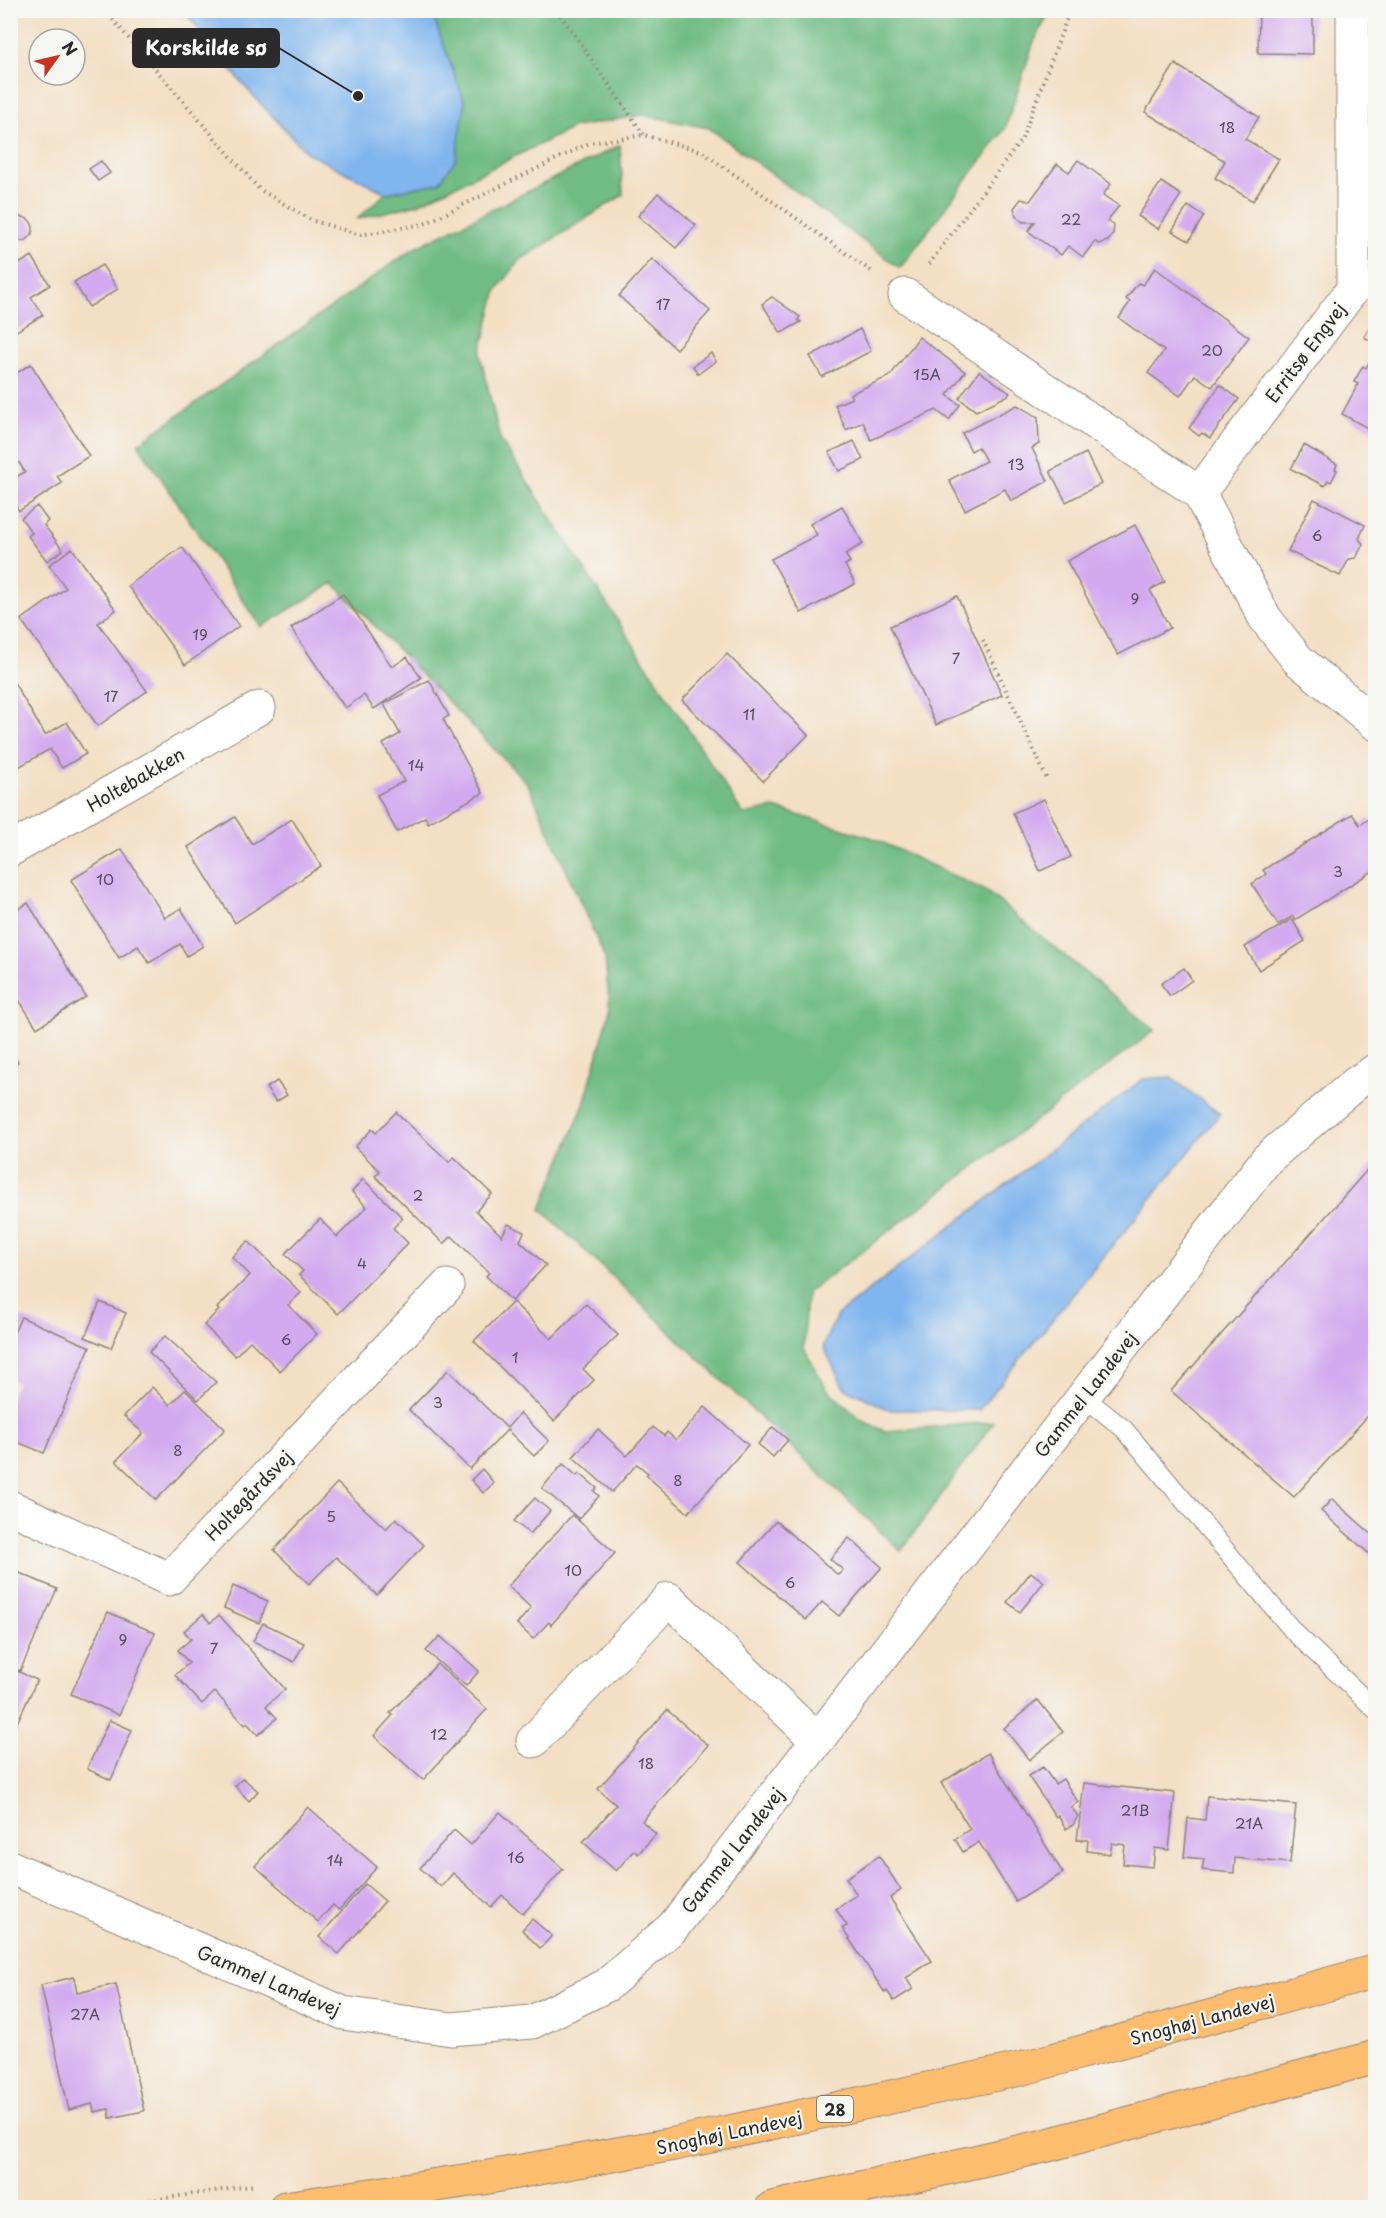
<svg xmlns="http://www.w3.org/2000/svg" width="1386" height="2218" font-family="'Playpen Sans',sans-serif">
<style>
.forest{fill:#71bc84;stroke:#4e7458;stroke-width:1.5}
.water{fill:#80b5ee;stroke:#56708c;stroke-width:1.5}
.building{fill:#d3aaef}
.lines{fill:none;stroke-linecap:round;stroke-linejoin:round}
.service-casing{stroke:#8f8578;stroke-width:20}
.minor-casing{stroke:#8f8578;stroke-width:35}
.tertiary-casing{stroke:#8f8578;stroke-width:35}
.primary-casing{stroke:#8f8578;stroke-width:35}
.path{stroke:#8f8578;stroke-width:4;stroke-dasharray:1.5 4.5;stroke-linecap:butt}
.service{stroke:#fff;stroke-width:18}
.minor{stroke:#fff;stroke-width:33}
.tertiary{stroke:#fff;stroke-width:33}
.primary{stroke:#fcbd6e;stroke-width:33}
.labels{text-anchor:middle;dominant-baseline:central;stroke-width:4.5;stroke-linejoin:round;paint-order:stroke}
.number-label{font-size:15px;fill:#554b5c}
.shield{fill:#f6f6f2;stroke:#686867;stroke-width:1.5}
.shield-label{font-size:16px;font-weight:bold;fill:#2b2b2b}
.street-label{font-size:18px;fill:#2b2b2b;stroke:#f6f6f2}
.leader{fill:none;stroke:#2b2b2b;stroke-width:2}
.callout-dot{fill:#2b2b2b;stroke:#f6f6f2;stroke-width:2}
.callout{fill:#2b2b2b;stroke:#2b2b2b;stroke-width:2}
.callout-label{font-size:20px;text-anchor:middle;font-weight:bold;fill:#fff}
</style>
<rect width="100%" height="100%" fill="#f6f6f2"/>
<filter id="ink" filterUnits="userSpaceOnUse"><feTurbulence type="fractalNoise" baseFrequency=".0167" numOctaves="2"/><feDisplacementMap in="SourceGraphic" scale="12" xChannelSelector="R" yChannelSelector="G"/><feConvolveMatrix kernelMatrix="1 2 1 2 8 2 1 2 1" color-interpolation-filters="sRGB"/></filter>
<filter id="wash" filterUnits="userSpaceOnUse"><feTurbulence type="fractalNoise" baseFrequency=".008" numOctaves="4" result="noise"/><feDisplacementMap in="SourceGraphic" scale="24" xChannelSelector="R" yChannelSelector="G"/><feGaussianBlur stdDeviation="1.35" result="paint"/><feColorMatrix in="noise" values="0 0 0 0 0 0 0 0 0 0 0 0 0 0 0 0 0 1.4 0 .05"/><feComposite in="paint" operator="in"/></filter>
<g filter="url(#wash)">
<rect width="100%" height="100%" fill="#f3dfc4"/>
<g class="forest">
<polygon points="431,11 1050,11 1033,44 1005,129 900,268 709,128 642,115 575,127 418,204 357,219 386,193 439,183 465,103"/>
<polygon points="620,145 623,195 520,260 497,290 480,354 500,439 743,814 775,808 873,838 986,891 1155,1030 807,1293 804,1348 827,1389 861,1420 885,1431 994,1422 901,1551 541,1209 584,1104 610,1010 605,958 528,784 333,583 261,627 138,444 413,249"/>
</g>
<g class="water">
<polygon points="184,11 431,11 465,103 456,159 439,183 386,193 307,153 247,89"/>
<polygon points="1170,1077 1220,1114 979,1410 890,1410 844,1388 823,1346 837,1315 1143,1079"/>
</g>
<g id="blocks">
<g class="building">
<polygon points="1259,10 1313,10 1313,54 1258,53"/>
<polygon points="1175,64 1259,117 1245,139 1279,159 1253,201 1215,178 1225,161 1145,112"/>
<polygon points="1078,160 1111,184 1103,195 1119,206 1107,221 1114,225 1113,234 1108,241 1098,244 1095,241 1083,257 1068,246 1061,255 1028,231 1035,222 1023,222 1016,216 1014,208 1021,199 1030,201 1057,164 1069,172"/>
<polygon points="101,161 110,173 98,181 89,169"/>
<polygon points="1161,182 1181,195 1158,229 1138,216"/>
<polygon points="658,193 696,225 676,248 638,216"/>
<polygon points="1188,206 1204,216 1189,241 1172,231"/>
<circle cx="21" cy="229" r="12"/>
<polygon points="32,256 50,285 31,297 43,315 10,335 10,262 14,267"/>
<polygon points="652,259 710,311 676,349 619,296"/>
<polygon points="102,265 118,289 89,307 74,282"/>
<polygon points="1155,268 1249,337 1212,387 1195,375 1180,396 1148,373 1164,351 1119,318 1130,302 1126,299 1138,283 1143,285"/>
<polygon points="772,297 800,317 798,320 801,322 781,333 762,304"/>
<polygon points="1374,321 1376,322 1376,344 1364,337"/>
<polygon points="860,329 871,351 822,377 810,356"/>
<polygon points="919,337 965,372 947,395 960,405 949,420 936,410 871,440 863,422 846,430 835,405 852,398 850,394 890,376"/>
<polygon points="711,353 716,361 698,374 693,366"/>
<polygon points="1371,359 1376,362 1376,427 1373,431 1342,414 1358,384 1354,382 1363,366 1366,368"/>
<polygon points="31,364 89,456 57,476 62,483 19,511 10,497 10,480 25,472 10,449 10,377"/>
<polygon points="979,371 1010,393 1007,396 976,411 959,398"/>
<polygon points="1220,385 1239,399 1210,438 1202,433 1199,436 1189,428"/>
<polygon points="1017,405 1038,417 1039,444 1032,448 1048,481 1011,501 1005,489 965,510 949,480 986,461 978,447 971,451 962,433"/>
<polygon points="854,441 863,460 839,471 829,452"/>
<polygon points="1304,445 1337,464 1335,469 1337,470 1331,482 1328,480 1325,486 1291,469"/>
<polygon points="1086,453 1101,484 1066,502 1050,471"/>
<polygon points="1314,499 1365,525 1359,539 1363,544 1356,558 1349,559 1340,576 1288,551"/>
<polygon points="37,506 48,521 44,525 63,550 47,561 28,536 32,533 21,518"/>
<polygon points="842,506 863,544 845,554 850,562 845,565 855,584 801,613 771,559 817,535 810,524"/>
<polygon points="1135,525 1165,582 1150,590 1170,628 1118,655 1067,561"/>
<polygon points="182,547 239,626 185,665 128,586"/>
<polygon points="72,548 116,610 98,623 147,691 98,726 21,620 66,588 49,565"/>
<polygon points="343,594 392,667 407,657 421,678 374,709 364,695 345,708 291,628"/>
<polygon points="957,596 1002,695 936,725 890,626"/>
<polygon points="727,654 808,735 763,781 682,700"/>
<polygon points="10,676 45,735 67,722 86,754 62,768 50,749 10,772"/>
<polygon points="429,680 449,716 443,719 483,793 428,823 425,817 397,832 377,795 404,781 383,744 400,734 384,704"/>
<polygon points="1044,799 1071,857 1040,871 1013,813"/>
<polygon points="1352,814 1360,825 1369,819 1376,829 1376,869 1295,920 1293,916 1278,925 1252,884 1266,874 1263,870"/>
<polygon points="235,817 252,844 292,819 321,866 235,923 188,847"/>
<polygon points="122,849 165,918 181,908 203,946 187,956 180,944 149,963 138,946 119,958 71,880"/>
<polygon points="28,903 86,997 37,1028 10,986 10,914"/>
<polygon points="1292,919 1305,941 1259,970 1245,947"/>
<polygon points="1184,968 1192,980 1170,996 1161,984"/>
<polygon points="10,1050 18,1062 10,1066"/>
<polygon points="277,1081 287,1095 276,1102 266,1088"/>
<polygon points="396,1112 449,1162 454,1157 492,1194 476,1211 502,1236 508,1224 524,1232 520,1241 546,1265 512,1301 486,1276 489,1273 452,1236 444,1244 375,1176 380,1171 355,1147 372,1129 376,1133"/>
<polygon points="1376,1160 1376,1407 1294,1497 1171,1391"/>
<polygon points="363,1179 403,1218 393,1228 408,1243 338,1314 299,1275 303,1271 285,1254 320,1219 337,1237 367,1207 352,1192"/>
<polygon points="248,1241 301,1293 288,1305 317,1334 280,1371 250,1341 235,1356 204,1325 219,1310 217,1308 250,1275 232,1257"/>
<polygon points="100,1302 126,1313 111,1348 85,1337"/>
<polygon points="513,1302 551,1339 586,1304 618,1335 583,1369 594,1380 554,1421 474,1341"/>
<polygon points="21,1317 90,1347 44,1453 10,1439 10,1398 17,1383 10,1380 10,1342"/>
<polygon points="165,1336 216,1382 198,1400 149,1352"/>
<polygon points="448,1370 507,1428 520,1413 549,1441 534,1456 507,1430 470,1469 409,1410"/>
<polygon points="152,1387 170,1405 185,1390 225,1429 156,1500 116,1461 143,1433 124,1416"/>
<polygon points="705,1407 748,1445 688,1513 646,1475 648,1473 637,1464 612,1492 573,1457 598,1429 627,1456 653,1427 664,1436 667,1432 676,1440"/>
<polygon points="773,1427 788,1440 773,1457 758,1444"/>
<polygon points="563,1464 577,1476 579,1473 597,1488 594,1491 599,1496 579,1519 542,1488"/>
<polygon points="482,1469 494,1483 483,1493 471,1480"/>
<polygon points="337,1483 386,1529 396,1518 424,1545 377,1595 336,1557 309,1584 274,1550"/>
<polygon points="535,1498 550,1511 530,1534 514,1521"/>
<polygon points="1332,1499 1376,1538 1376,1560 1321,1511"/>
<polygon points="572,1515 615,1553 551,1625 549,1622 533,1639 517,1624 531,1608 508,1586"/>
<polygon points="776,1521 838,1575 843,1570 830,1559 849,1538 882,1567 839,1616 822,1602 806,1620 740,1562"/>
<polygon points="10,1569 57,1589 20,1671 10,1667"/>
<polygon points="1031,1572 1044,1582 1020,1612 1007,1602"/>
<polygon points="233,1586 268,1601 259,1623 224,1608"/>
<polygon points="108,1612 155,1633 119,1715 71,1694"/>
<polygon points="203,1614 210,1623 219,1615 285,1689 266,1706 277,1718 258,1735 247,1723 245,1725 215,1692 202,1704 175,1675 189,1663 178,1650 191,1639 184,1631"/>
<polygon points="263,1623 304,1643 294,1662 253,1641"/>
<polygon points="440,1636 479,1671 466,1686 426,1651"/>
<polygon points="437,1664 487,1709 423,1780 374,1736 393,1715 390,1713"/>
<polygon points="17,1671 37,1680 15,1727 10,1725 10,1686"/>
<polygon points="1038,1700 1063,1732 1029,1760 1004,1728"/>
<polygon points="667,1710 708,1745 642,1821 656,1834 638,1854 634,1850 616,1871 583,1842 616,1805 598,1789"/>
<polygon points="109,1720 132,1730 111,1780 87,1769"/>
<polygon points="988,1753 1063,1873 1016,1902 979,1842 963,1852 955,1839 970,1829 941,1783"/>
<polygon points="1043,1767 1055,1784 1063,1779 1078,1802 1071,1807 1078,1816 1073,1825 1066,1829 1058,1815 1056,1817 1028,1776"/>
<polygon points="243,1778 258,1791 249,1801 235,1786"/>
<polygon points="1084,1783 1175,1793 1169,1850 1155,1848 1153,1867 1123,1864 1125,1845 1112,1843 1110,1854 1087,1851 1088,1840 1077,1840"/>
<polygon points="1207,1796 1296,1805 1290,1863 1235,1858 1234,1873 1202,1870 1204,1859 1184,1857 1188,1818 1205,1820"/>
<polygon points="308,1807 377,1867 339,1910 333,1905 318,1922 255,1866"/>
<polygon points="500,1812 563,1869 523,1914 502,1895 491,1907 453,1873 441,1887 420,1868 454,1830 471,1845"/>
<polygon points="879,1856 901,1890 890,1898 932,1961 906,1978 913,1989 894,2001 887,1991 885,1993 842,1928 847,1926 836,1909 857,1895 846,1878"/>
<polygon points="365,1884 385,1901 339,1954 319,1937"/>
<polygon points="532,1919 552,1936 540,1948 522,1930"/>
<polygon points="74,1977 77,1993 116,1984 144,2111 110,2118 109,2109 94,2112 92,2104 69,2110 41,1985"/>
</g>
</g>
</g>
<g filter="url(#ink)">
<use href="#blocks" fill-opacity="0" stroke="#8f8578" stroke-width="1.5"/>
<g class="lines">
<g class="service-casing">
<polyline id="service" points="1083,1396 1124,1429 1294,1632 1376,1710"/>
</g>
<g class="minor-casing">
<g id="minor">
<polyline points="905,295 1199,493 1265,618 1298,660 1376,724"/>
<polyline points="1199,493 1353,289 1353,10"/>
<polyline points="10,850 259,708"/>
<polyline points="10,1507 169,1579 447,1286"/>
<polyline points="533,1741 669,1599 817,1740"/>
</g>
</g>
<g class="tertiary-casing">
<polyline id="tertiary" points="10,1867 343,2013 451,2029 532,2022 607,1985 673,1927 1267,1159 1356,1083 1376,1070"/>
</g>
<g class="primary-casing">
<g id="primary">
<polyline points="285,2208 483,2178 674,2144 1020,2069 1376,1971"/>
<polyline points="772,2208 1044,2146 1376,2057"/>
</g>
</g>
<g class="path">
<polyline points="97,10 113,20 259,189 311,220 360,235 424,224 589,143 644,135 701,151 874,273"/>
<polyline points="557,10 644,135"/>
<polyline points="929,264 1022,139 1070,10"/>
<polyline points="983,640 1048,781"/>
<polyline points="96,2208 256,2185"/>
</g>
<use href="#service" class="service"/>
<use href="#minor" class="minor"/>
<use href="#tertiary" class="tertiary"/>
<use href="#primary" class="primary"/>
</g>
</g>
<g class="labels">
<g class="number-label">
<text x="1227" y="126">18</text>
<text x="1071" y="218">22</text>
<text x="663" y="303">17</text>
<text x="1212" y="349">20</text>
<text x="927" y="373">15A</text>
<text x="1016" y="463">13</text>
<text x="1317" y="534">6</text>
<text x="1135" y="597">9</text>
<text x="200" y="633">19</text>
<text x="956" y="657">7</text>
<text x="111" y="695">17</text>
<text x="749" y="713">11</text>
<text x="416" y="764">14</text>
<text x="1338" y="870">3</text>
<text x="105" y="878">10</text>
<text x="418" y="1194">2</text>
<text x="362" y="1262">4</text>
<text x="286" y="1338">6</text>
<text x="515" y="1356">1</text>
<text x="438" y="1401">3</text>
<text x="178" y="1449">8</text>
<text x="678" y="1479">8</text>
<text x="331" y="1515">5</text>
<text x="573" y="1569">10</text>
<text x="790" y="1581">6</text>
<text x="123" y="1638">9</text>
<text x="214" y="1647">7</text>
<text x="439" y="1733">12</text>
<text x="646" y="1762">18</text>
<text x="1135" y="1809">21B</text>
<text x="1249" y="1822">21A</text>
<text x="516" y="1856">16</text>
<text x="335" y="1859">14</text>
<text x="85" y="2013">27A</text>
</g>
<rect class="shield" x="817" y="2096" width="36" height="26" rx="4.5"/>
<g class="shield-label">
<text x="835" y="2109">28</text>
</g>
<g class="street-label">
<text transform="translate(1305 352) rotate(-53)">Erritsø Engvej</text>
<text transform="translate(135 779) rotate(-30)">Holtebakken</text>
<text transform="translate(1085 1394) rotate(-52)">Gammel Landevej</text>
<text transform="translate(248 1495) rotate(-46)">Holtegårdsvej</text>
<text transform="translate(732 1850) rotate(-52)">Gammel Landevej</text>
<text transform="translate(269 1980) rotate(23)">Gammel Landevej</text>
<text transform="translate(1202 2019) rotate(-15)">Snoghøj Landevej</text>
<text transform="translate(729 2132) rotate(-12)">Snoghøj Landevej</text>
</g>
</g>
<path class="leader" d="M358 96L279 48"/>
<circle class="callout-dot" cx="358" cy="96" r="6"/>
<rect class="callout" x="133" y="29" width="146" height="38" rx="6"/>
<g class="callout-label">
<text x="206" y="55">Korskilde sø</text>
</g>
<rect width="1386" height="2218" fill="none" stroke="#f6f6f2" stroke-width="36"/>
<g transform="translate(57 57) rotate(56)"><circle r="28" fill="#f6f6f2" stroke="#a5a5a2" stroke-width="1.5"/>
<path d="M0-4.5L10 22L0 15L-10 22Z" fill="#c8321e"/>
<text y="-9" font-size="16" font-weight="bold" text-anchor="middle" fill="#2b2b2b">N</text>
</g>
</svg>
